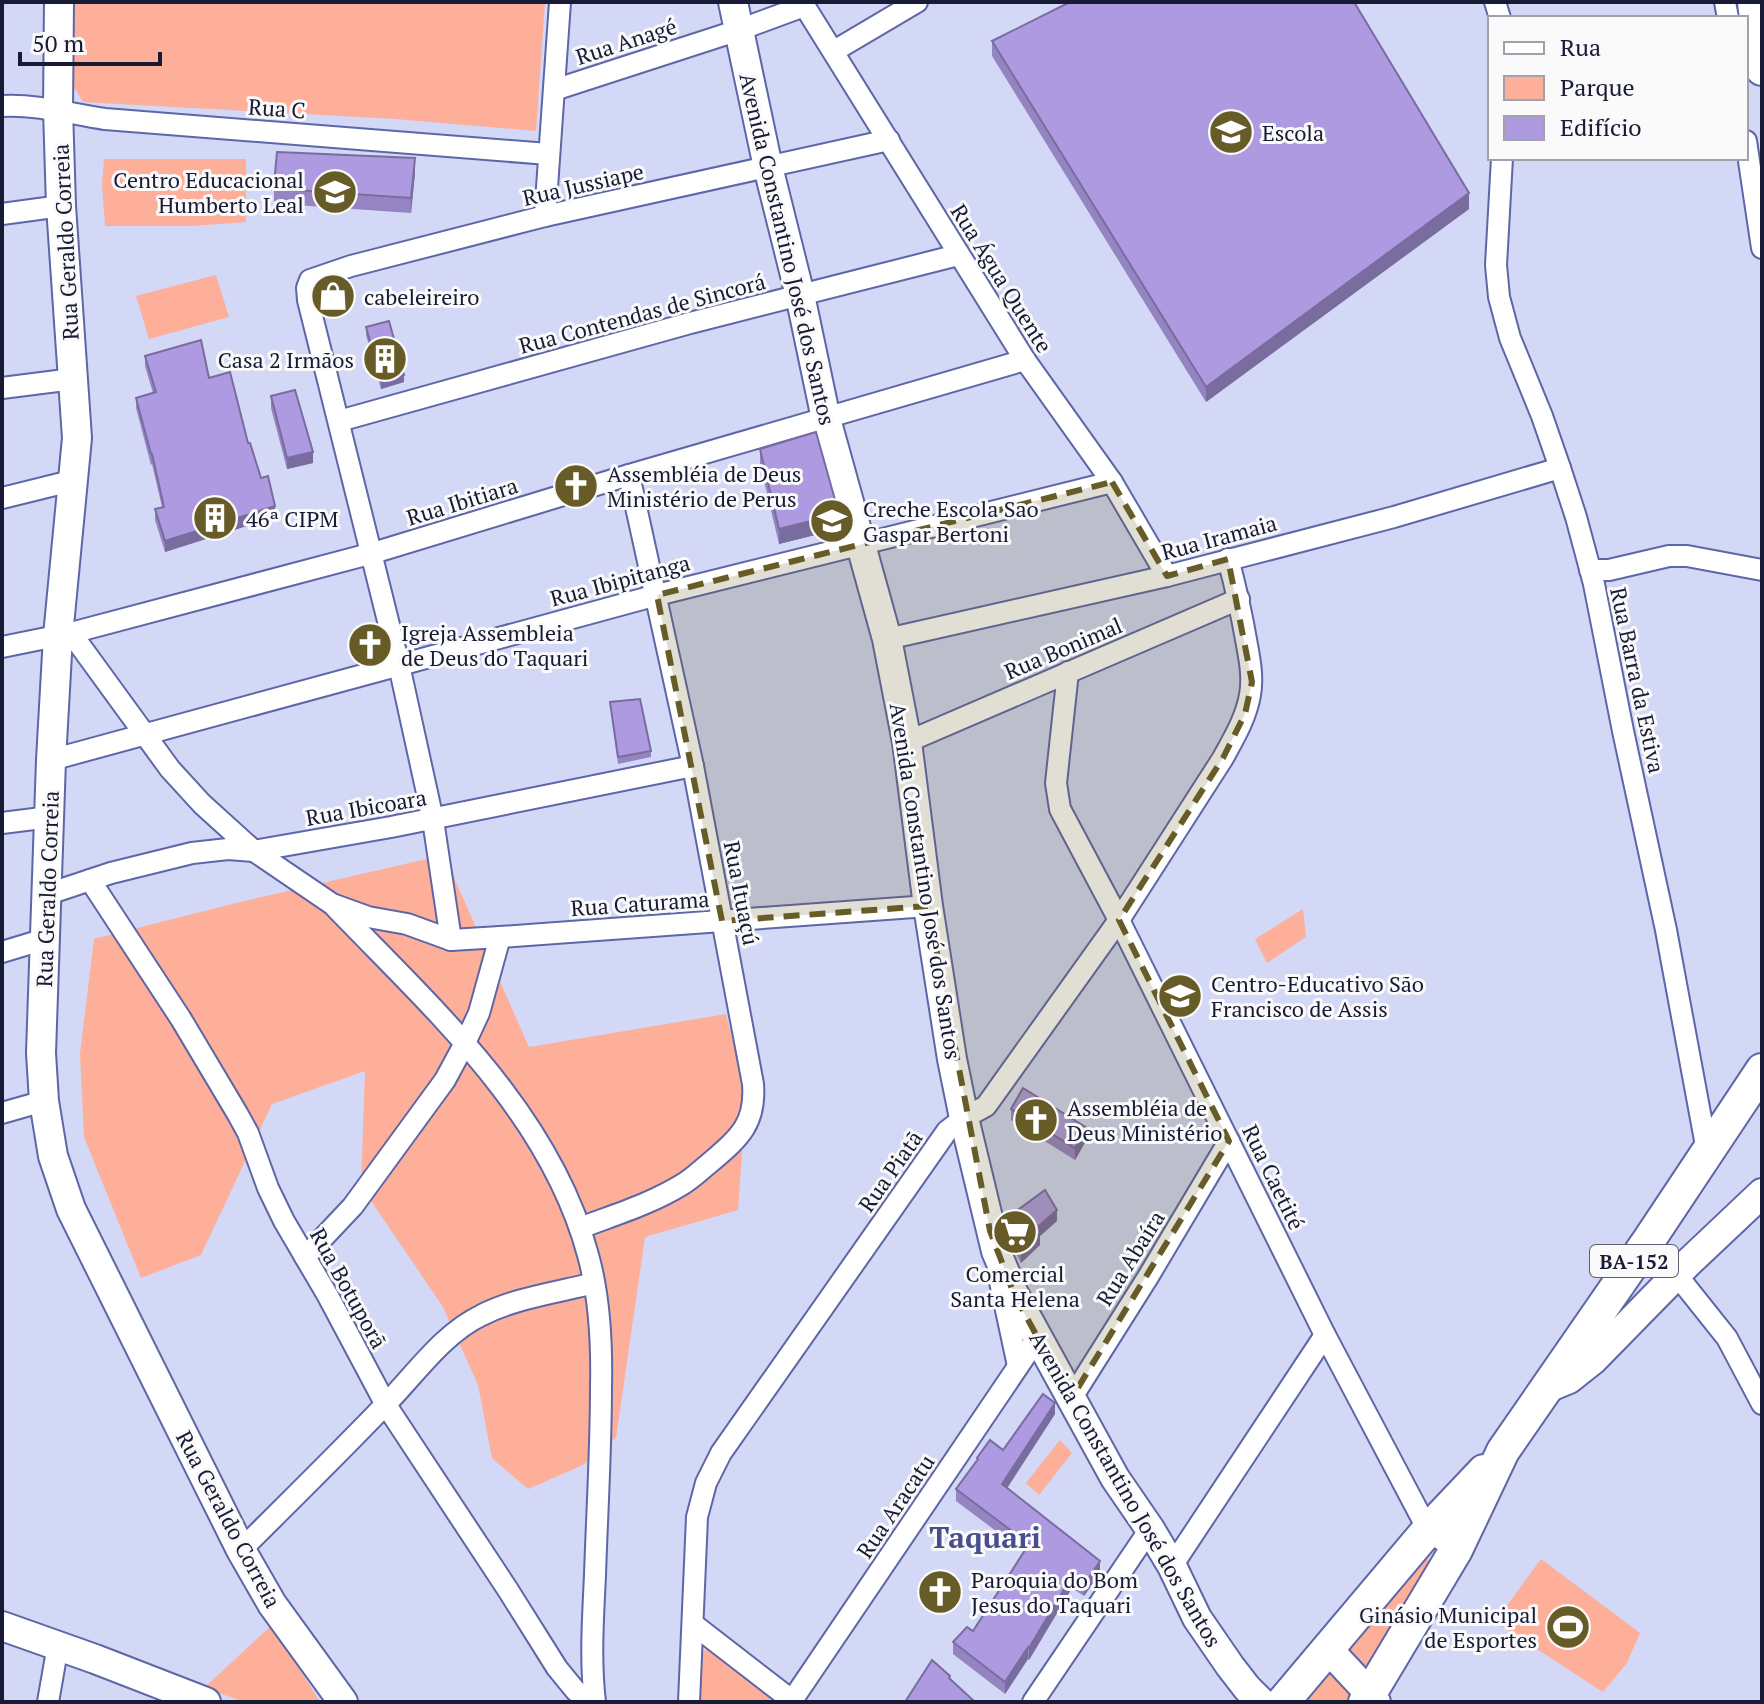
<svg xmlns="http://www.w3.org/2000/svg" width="1764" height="1704" font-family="'PT Serif',serif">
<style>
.green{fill:#feaf9a}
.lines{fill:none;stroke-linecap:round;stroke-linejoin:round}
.street-casing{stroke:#5d66a7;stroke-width:24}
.secondary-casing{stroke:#5d66a7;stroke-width:32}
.primary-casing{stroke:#5d66a7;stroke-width:36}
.street{stroke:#fff;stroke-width:20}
.secondary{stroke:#fff;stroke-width:28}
.primary{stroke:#fff;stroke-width:32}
.wall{fill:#9584c2}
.shaded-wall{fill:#796c9e}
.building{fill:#ad9ae1;stroke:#796c9e;stroke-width:2}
.marked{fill:#675b28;fill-opacity:0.2;stroke:#675b28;stroke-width:6;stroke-dasharray:16 10;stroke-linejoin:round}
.labels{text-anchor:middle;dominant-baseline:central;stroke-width:6;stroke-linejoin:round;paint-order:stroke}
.shield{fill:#fafafa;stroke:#5c5e71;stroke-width:2}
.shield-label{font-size:20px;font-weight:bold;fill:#181b36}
.street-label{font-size:22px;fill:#181b36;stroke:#fafafa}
.poi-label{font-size:22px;fill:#181b36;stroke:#fafafa;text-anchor:start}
.district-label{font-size:30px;font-weight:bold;fill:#474e8d;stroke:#fafafa}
</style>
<rect width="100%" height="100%" fill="#d2d8f5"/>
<g class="green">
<polygon points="73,2 545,2 536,131 395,119 83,102 69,79"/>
<polygon points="104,159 246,159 246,222 192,226 105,226 102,185"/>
<polygon points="216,275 229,317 149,339 136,296"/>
<polygon points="444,855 529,1047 726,1014 746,1094 738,1210 645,1237 616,1438 583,1465 528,1489 492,1458 478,1385 443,1307 361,1186 365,1071 272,1104 201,1255 141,1278 84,1137 80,1054 94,939 236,903"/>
<polygon points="1303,909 1306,937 1267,963 1255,939"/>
<polygon points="1060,1440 1072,1453 1039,1495 1026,1483"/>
<polygon points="1430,1559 1426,1574 1391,1639 1348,1702 1293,1702 1417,1561"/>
<polygon points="1541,1559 1640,1633 1627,1663 1603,1692 1495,1622"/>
<polygon points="272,1625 320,1702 245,1702 204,1688"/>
<polygon points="710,1647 774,1693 768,1702 697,1702 701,1657 703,1652"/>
</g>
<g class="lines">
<g class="street-casing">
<g id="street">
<polyline points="802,2 1025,360 1112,482 1167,576"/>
<polyline points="1495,2 1500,18"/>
<polyline points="1725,2 1728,18"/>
<polyline points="834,51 917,2"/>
<polyline points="554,90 739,30 804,6"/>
<path d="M 2,106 C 38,104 70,114 105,119 L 548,154"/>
<polyline points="1746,141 1762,248"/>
<polyline points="1502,158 1496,265 1499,297 1510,338 1542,416 1560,468 1576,517 1594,584 1623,731 1666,930 1707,1151"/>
<polyline points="2,214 61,206"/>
<polyline points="545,216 560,2"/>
<polyline points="2,388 73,379"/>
<polyline points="339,421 690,323 958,255"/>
<polyline points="2,498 75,480"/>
<polyline points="1590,570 1609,570 1669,556 1687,556 1762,570"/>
<polyline points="71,633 170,769 202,804 254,851 332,904 368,917 407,924 451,940 500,937 928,906"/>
<polyline points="887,639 1167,576 1394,517 1560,468"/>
<polyline points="2,647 71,633 373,553 629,475 1025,360"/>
<polyline points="1068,672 1056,783 1060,809 1119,920 1325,1335 1428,1530 1456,1550"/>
<polyline points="907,742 1239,599"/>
<polyline points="51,760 657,595 1112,482"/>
<polyline points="2,823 50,817"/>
<polyline points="90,880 181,1019 237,1113 248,1133 268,1188 284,1221 328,1296 386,1405 508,1590 557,1668 575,1690 584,1698 593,1702"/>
<polyline points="48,894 111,873 192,853 228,849 254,851 391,827 693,766"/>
<path d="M 335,907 C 434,1010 550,1113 588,1255 C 600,1298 602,1343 601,1387 C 601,1450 597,1513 595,1575 C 593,1618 590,1660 595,1702"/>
<polyline points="451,940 433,820 399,665 308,300 307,288 310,280 351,266 545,216 889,140"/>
<polyline points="2,952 45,939"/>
<polyline points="2,1113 44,1101"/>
<path d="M 580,1228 C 614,1215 651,1204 683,1184 C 693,1178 702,1169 712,1161 C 740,1137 756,1123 753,1084 L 693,766 L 629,475"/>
<polyline points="305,1257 353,1206 445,1080 465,1043 479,1013 500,937"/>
<polyline points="1676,1274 1727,1338 1762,1404"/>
<polyline points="1000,1282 1018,1366"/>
<polyline points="1071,1399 1148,1277 1229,1141"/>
<path d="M 241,1550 C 289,1502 337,1455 384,1406 C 415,1375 442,1334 482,1315 C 515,1298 559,1292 594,1283"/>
<polyline points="1172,1566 1325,1335"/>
<polyline points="693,1624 794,1702"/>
<polyline points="48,1702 58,1645"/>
<path d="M 689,1702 L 697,1517 L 706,1483 L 721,1453 L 947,1131 L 964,1118 L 986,1106 L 1119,920 L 1223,758 C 1234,738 1246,718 1250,695 C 1253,678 1250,661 1247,645 C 1242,616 1236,588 1228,559"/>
<polyline points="791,1702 1038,1337"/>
<polyline points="1033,1702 1150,1529"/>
</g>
</g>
<g class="secondary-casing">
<g id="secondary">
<polyline points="59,2 58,109 61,206 77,438 58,636 51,760 41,1053 44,1101 53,1156 71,1209 241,1550 272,1604 343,1702"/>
<polyline points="733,2 768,167 800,295 826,419 887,639 907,742 928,906 952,1059 964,1118 996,1251 1014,1294 1115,1478 1150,1529 1172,1566 1197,1618 1230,1666 1247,1688 1261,1702"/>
<polyline points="1545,1389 1569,1379 1593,1360 1688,1263 1762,1193"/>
<polyline points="2,1626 95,1659 206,1702"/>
<polyline points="1328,1649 1370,1694 1376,1702"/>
</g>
</g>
<g class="primary-casing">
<g id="primary">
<polyline points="1754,2 1762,69"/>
<polyline points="1283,1702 1428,1530 1484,1471"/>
<polyline points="1365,1702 1456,1550 1503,1451 1649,1240 1762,1070"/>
</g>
</g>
<use href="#street" class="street"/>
<use href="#secondary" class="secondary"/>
<use href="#primary" class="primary"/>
</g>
<g class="wall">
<polygon points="992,41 1469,209 1206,402 992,56"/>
<polygon points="415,173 411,213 281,204 274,201 274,185"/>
<polygon points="366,327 404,382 381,389 366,335"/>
<polygon points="145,356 209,378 248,443 275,517 165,552 155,520 155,509 162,507 152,464 151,465 136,408 136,398 153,393 145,366"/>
<polygon points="271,396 313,463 287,469 271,408"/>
<polygon points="760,449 839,529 779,544 760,464"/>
<polygon points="610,702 651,751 651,757 618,764"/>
<polygon points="1011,1109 1087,1139 1075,1160 1011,1120"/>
<polygon points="1008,1217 1057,1221 1040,1236 1040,1245 1021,1263 1012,1246 1008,1229"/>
<polygon points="1055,1414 1007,1488 1100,1573 1084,1596 1072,1588 1029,1660 1028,1659 1005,1694 953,1654 953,1642 973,1631 1024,1552 956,1501 956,1489 977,1461 977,1458 1003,1450"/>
</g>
<g class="shaded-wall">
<polygon points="415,158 415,173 411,213 411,198"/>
<polygon points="1469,193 1469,209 1206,402 1206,387"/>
<polygon points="404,375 404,382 381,389 381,381"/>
<polygon points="313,452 313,463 287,469 287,458"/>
<polygon points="275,506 275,517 165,552 165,541"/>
<polygon points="839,514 839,529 779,544 779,529"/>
<polygon points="1087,1128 1087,1139 1075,1160 1075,1148"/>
<polygon points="1057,1210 1057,1221 1040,1236 1040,1245 1021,1263 1021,1251 1039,1226"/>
<polygon points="1055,1403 1055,1414 1002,1496 1002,1484"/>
<polygon points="1100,1561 1100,1573 1084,1596 1084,1585"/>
<polygon points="1072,1576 1072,1588 1029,1660 1029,1648"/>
<polygon points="1028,1647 1028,1659 1005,1694 1005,1682"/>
</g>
<g class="building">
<polygon points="1070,2 1354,2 1469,193 1206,387 992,41"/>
<polygon points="277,152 415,158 411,198 281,189 274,185"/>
<polygon points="389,321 404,375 381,381 366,327"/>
<polygon points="201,340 209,378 230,372 248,443 250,443 261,478 268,476 275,506 165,541 155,509 164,507 152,454 151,454 136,398 156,392 145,356"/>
<polygon points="295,390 313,452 287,458 271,396"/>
<polygon points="816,432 839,514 779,529 760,449"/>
<polygon points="640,699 651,751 618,757 610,702"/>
<polygon points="1023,1088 1087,1128 1075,1148 1011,1109"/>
<polygon points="1045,1190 1057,1210 1039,1226 1040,1233 1021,1251 1012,1234 1008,1217"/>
<polygon points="1043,1394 1055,1403 1002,1484 1100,1561 1084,1585 1072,1576 1029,1648 1028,1647 1005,1682 953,1642 967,1627 973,1631 1029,1544 956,1489 978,1459 977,1458 990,1440 1003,1450"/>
<polygon points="932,1660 950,1676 949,1678 975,1702 905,1702"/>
</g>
<path class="marked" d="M 1112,482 L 1167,576 L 1228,559 L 1252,682 L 1245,714 L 1223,758 L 1119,920 L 1229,1141 L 1071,1399 L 1014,1294 L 990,1231 L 928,906 L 722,921 L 657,595 Z"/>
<defs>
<g id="school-disc" transform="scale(2.3)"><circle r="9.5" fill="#675b28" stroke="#fafafa"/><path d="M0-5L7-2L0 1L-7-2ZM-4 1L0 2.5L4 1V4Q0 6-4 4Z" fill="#fff"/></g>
<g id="shop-disc" transform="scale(2.3)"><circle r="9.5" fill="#675b28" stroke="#fafafa"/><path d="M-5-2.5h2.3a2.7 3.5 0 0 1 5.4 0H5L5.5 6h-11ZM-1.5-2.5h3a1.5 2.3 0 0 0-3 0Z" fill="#fff"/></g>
<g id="building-disc" transform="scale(2.3)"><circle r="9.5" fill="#675b28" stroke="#fafafa"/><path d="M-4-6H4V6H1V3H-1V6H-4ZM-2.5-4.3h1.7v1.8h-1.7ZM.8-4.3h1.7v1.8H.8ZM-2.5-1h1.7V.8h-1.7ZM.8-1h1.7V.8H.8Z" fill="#fff"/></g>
<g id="church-disc" transform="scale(2.3)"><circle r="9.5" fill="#675b28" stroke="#fafafa"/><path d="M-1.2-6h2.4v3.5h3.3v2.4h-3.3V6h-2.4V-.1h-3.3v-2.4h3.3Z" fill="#fff"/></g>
<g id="supermarket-disc" transform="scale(2.3)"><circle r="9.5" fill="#675b28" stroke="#fafafa"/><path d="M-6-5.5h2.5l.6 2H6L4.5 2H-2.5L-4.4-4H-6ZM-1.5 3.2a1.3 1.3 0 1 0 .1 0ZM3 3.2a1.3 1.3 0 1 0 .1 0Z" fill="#fff"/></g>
<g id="stadium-disc" transform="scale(2.3)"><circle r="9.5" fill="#675b28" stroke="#fafafa"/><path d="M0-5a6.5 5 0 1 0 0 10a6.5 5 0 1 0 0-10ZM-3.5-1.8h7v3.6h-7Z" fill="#fff"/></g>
</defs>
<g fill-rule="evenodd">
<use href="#school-disc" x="1231" y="132"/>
<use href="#school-disc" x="335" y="192"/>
<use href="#shop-disc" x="333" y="296"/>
<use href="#building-disc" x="385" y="359"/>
<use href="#church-disc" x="576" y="486"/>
<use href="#building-disc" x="215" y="518"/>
<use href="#school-disc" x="832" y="521"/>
<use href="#church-disc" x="370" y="645"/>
<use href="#school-disc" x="1180" y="996"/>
<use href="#church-disc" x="1036" y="1120"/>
<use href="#supermarket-disc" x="1015" y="1232"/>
<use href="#church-disc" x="940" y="1592"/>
<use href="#stadium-disc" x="1568" y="1627"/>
</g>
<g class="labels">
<rect class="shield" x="1590" y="1245" width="88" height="32" rx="6"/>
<g class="shield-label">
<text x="1634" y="1261">BA-152</text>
</g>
<g class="street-label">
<text transform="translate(626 41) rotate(-18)">Rua Anagé</text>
<text transform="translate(277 108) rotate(4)">Rua C</text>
<text transform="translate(583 184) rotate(-13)">Rua Jussiape</text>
<text transform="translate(65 242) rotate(-93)">Rua Geraldo Correia</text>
<text transform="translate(788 249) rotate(77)">Avenida Constantino José dos Santos</text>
<text transform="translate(1002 278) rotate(58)">Rua Água Quente</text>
<text transform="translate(642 313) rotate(-15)">Rua Contendas de Sincorá</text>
<text transform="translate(462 501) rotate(-17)">Rua Ibitiara</text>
<text transform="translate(1219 537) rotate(-15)">Rua Iramaia</text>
<text transform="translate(620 580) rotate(-15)">Rua Ibipitanga</text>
<text transform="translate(1063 648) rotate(-23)">Rua Bonimal</text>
<text transform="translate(1638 680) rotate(78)">Rua Barra da Estiva</text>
<text transform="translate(366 807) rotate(-10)">Rua Ibicoara</text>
<text transform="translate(926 881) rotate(81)">Avenida Constantino José dos Santos</text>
<text transform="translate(47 889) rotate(-88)">Rua Geraldo Correia</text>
<text transform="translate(742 893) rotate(79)">Rua Ituaçú</text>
<text transform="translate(640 903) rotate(-4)">Rua Caturama</text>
<text transform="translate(890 1171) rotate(-55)">Rua Piatã</text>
<text transform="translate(1274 1177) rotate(64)">Rua Caetité</text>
<text transform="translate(1130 1258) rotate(-58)">Rua Abaíra</text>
<text transform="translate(349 1288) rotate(61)">Rua Botuporã</text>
<text transform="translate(1126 1489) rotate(60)">Avenida Constantino José dos Santos</text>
<text transform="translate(895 1506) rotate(-56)">Rua Aracatu</text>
<text transform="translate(229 1519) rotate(62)">Rua Geraldo Correia</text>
</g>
<g class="poi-label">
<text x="1262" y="132">Escola</text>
<text x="304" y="179" text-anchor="end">Centro Educacional<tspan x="304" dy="25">Humberto Leal</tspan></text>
<text x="364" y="296">cabeleireiro</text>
<text x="354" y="359" text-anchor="end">Casa 2 Irmãos</text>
<text x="607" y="473">Assembléia de Deus<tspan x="607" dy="25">Ministério de Perus</tspan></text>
<text x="863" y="508">Creche Escola Sao<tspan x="863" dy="25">Gaspar Bertoni</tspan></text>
<text x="246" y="518">46ª CIPM</text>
<text x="401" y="632">Igreja Assembleia<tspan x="401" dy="25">de Deus do Taquari</tspan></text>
<text x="1211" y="983">Centro-Educativo São<tspan x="1211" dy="25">Francisco de Assis</tspan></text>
<text x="1067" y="1107">Assembléia de<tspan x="1067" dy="25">Deus Ministério</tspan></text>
<text x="1015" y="1273" text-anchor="middle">Comercial<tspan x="1015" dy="25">Santa Helena</tspan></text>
<text x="971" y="1579">Paroquia do Bom<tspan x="971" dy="25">Jesus do Taquari</tspan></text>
<text x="1537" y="1614" text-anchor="end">Ginásio Municipal<tspan x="1537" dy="25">de Esportes</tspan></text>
</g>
<g class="district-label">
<text x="985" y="1537">Taquari</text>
</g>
</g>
<rect width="1764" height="1704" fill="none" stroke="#181b36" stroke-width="8"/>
<rect x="1488" y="16" width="260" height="144" fill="#fafafa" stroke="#a0a1ac" stroke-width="2"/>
<rect x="1504" y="42" width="40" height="12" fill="#ffffff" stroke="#a0a1ac" stroke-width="2"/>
<text x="1560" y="56" font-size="24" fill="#181b36">Rua</text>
<rect x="1504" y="76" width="40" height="24" fill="#feaf9a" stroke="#a0a1ac" stroke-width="2"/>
<text x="1560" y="96" font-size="24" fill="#181b36">Parque</text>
<rect x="1504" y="116" width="40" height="24" fill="#ad9ae1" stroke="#a0a1ac" stroke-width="2"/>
<text x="1560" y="136" font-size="24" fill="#181b36">Edifício</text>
<path d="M20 52v12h140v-12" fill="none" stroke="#181b36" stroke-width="4"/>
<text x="32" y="52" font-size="24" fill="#181b36" stroke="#fafafa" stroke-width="6" paint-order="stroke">50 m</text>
</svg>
